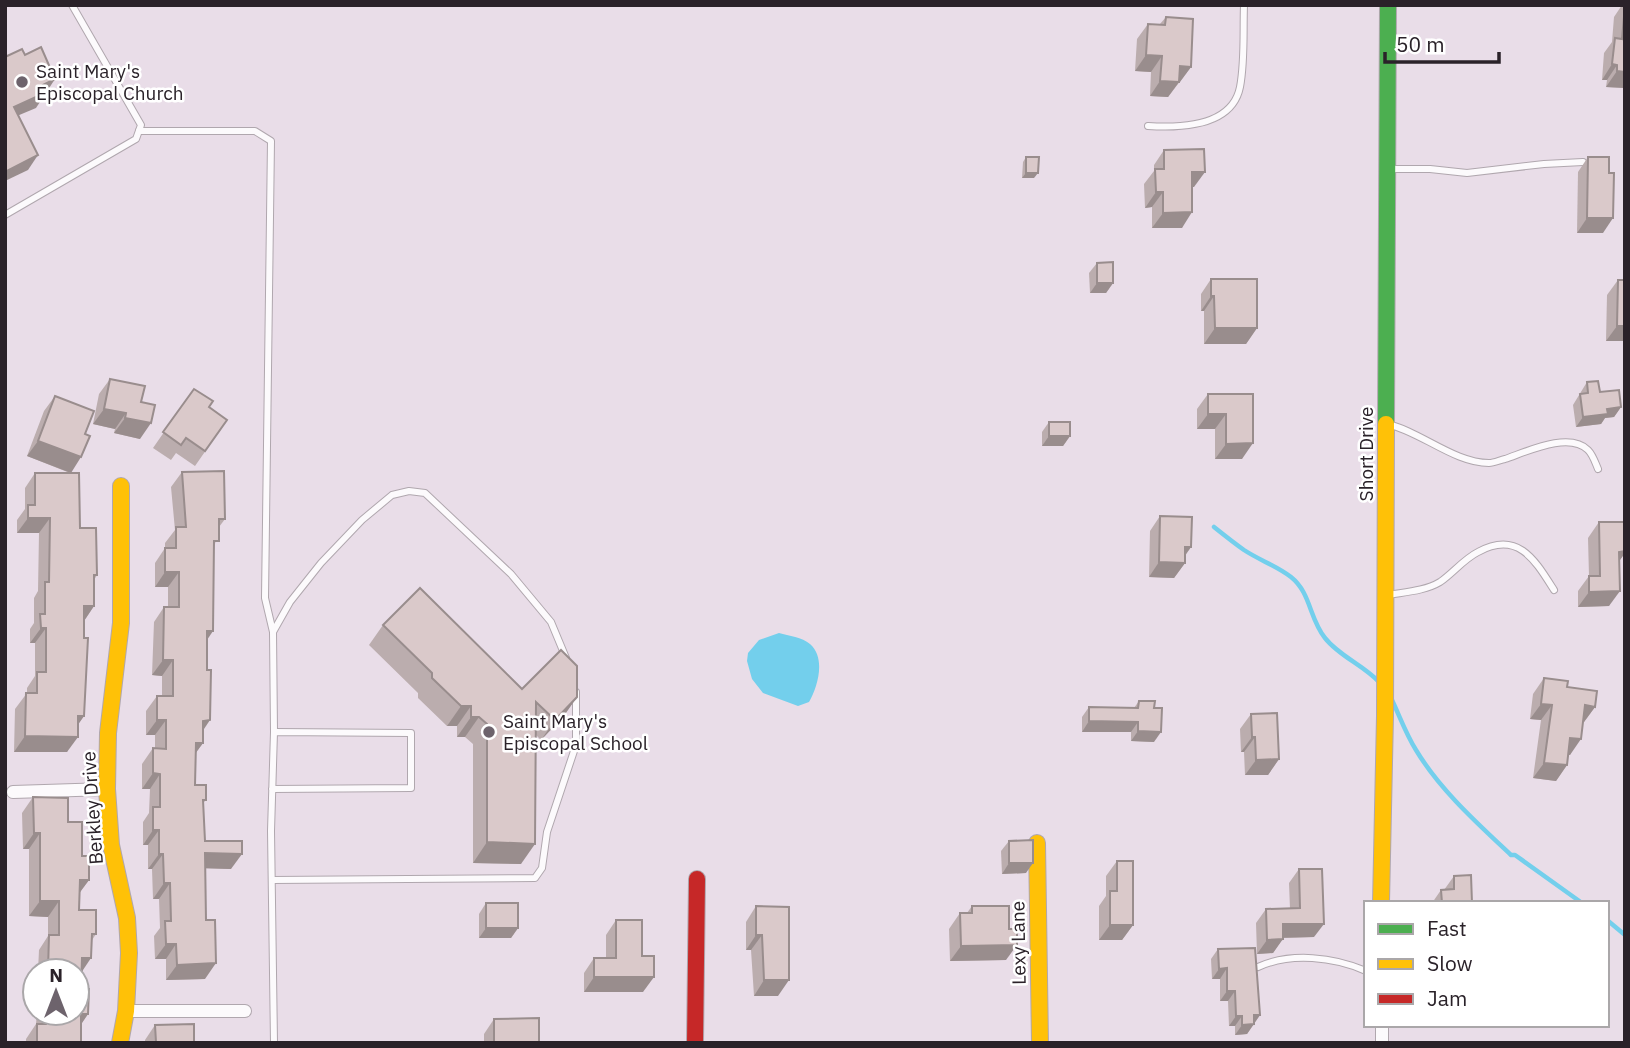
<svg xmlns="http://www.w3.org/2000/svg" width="1630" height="1048" font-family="'IBM Plex Sans',sans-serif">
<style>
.water{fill:#73cfec}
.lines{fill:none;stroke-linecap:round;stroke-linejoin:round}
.stream{stroke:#73cfec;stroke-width:4.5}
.lane-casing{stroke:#b0a7ae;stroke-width:8}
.street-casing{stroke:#b0a7ae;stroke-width:14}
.fast-casing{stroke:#b0a7ae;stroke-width:18}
.slow-casing{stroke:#b0a7ae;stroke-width:18}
.jam-casing{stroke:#b0a7ae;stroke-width:18}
.lane{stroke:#fcfafc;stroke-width:6}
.street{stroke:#fcfafc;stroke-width:12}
.fast{stroke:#4caf50;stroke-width:16}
.slow{stroke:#ffc107;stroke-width:16}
.jam{stroke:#c62828;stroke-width:16}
.wall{fill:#bbadae}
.shaded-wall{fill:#998d8d}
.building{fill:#dac9ca;stroke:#998d8d;stroke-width:2}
.poi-dot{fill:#6d636c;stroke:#fff;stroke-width:2.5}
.labels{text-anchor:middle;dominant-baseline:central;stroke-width:5;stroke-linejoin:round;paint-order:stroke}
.poi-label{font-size:19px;fill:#2a2229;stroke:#fff;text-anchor:start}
.street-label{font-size:19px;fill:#2a2229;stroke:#fff}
</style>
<rect width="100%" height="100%" fill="#e9dde8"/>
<path class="water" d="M 779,633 C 789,636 802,637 810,644 C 826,658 818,686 809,702 L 798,706 L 763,693 L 752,679 L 747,661 L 748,653 L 759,640 Z"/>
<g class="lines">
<g class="stream">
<path d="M 1214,527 C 1224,535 1234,543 1244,550 C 1259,560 1277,566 1291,577 C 1311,593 1309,618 1325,638 C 1339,656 1363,665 1379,682"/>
<path d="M 1392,700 C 1400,717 1406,734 1416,750 C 1440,790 1477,823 1511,855 L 1515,855 L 1582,903"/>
<polyline points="1607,920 1625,935"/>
</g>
<g class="lane-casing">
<g id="lane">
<path d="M 1148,126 C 1179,128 1232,127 1240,87 C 1245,61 1243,32 1244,5"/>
<polyline points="139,131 255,131 271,141 265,598 273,632"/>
<polyline points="1389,169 1430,169 1467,173 1544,164 1583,162"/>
<polyline points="5,215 136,139 141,125 72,5"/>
<path d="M 1387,424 C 1420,431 1454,463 1489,463 C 1494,463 1500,460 1505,459 C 1526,452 1569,431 1588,450 C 1593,455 1595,462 1598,469"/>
<path d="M 1388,595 C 1405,592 1425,591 1440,582 C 1453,573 1464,559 1478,552 C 1518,530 1535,560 1554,590"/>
<polyline points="274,732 273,632 290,602 321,563 362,520 392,495 409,491 425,493 511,574 551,622 566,658"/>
<polyline points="272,789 411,788 411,733 274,732 271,831 274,1043"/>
<polyline points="272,880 535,878 542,868 547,832 576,745 576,692"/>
<path d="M 1258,967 C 1291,952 1334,957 1366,971"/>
</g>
</g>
<g class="street-casing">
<g id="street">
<polyline points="13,792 107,789"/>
<polyline points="126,1011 245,1011"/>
<polyline points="1382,1025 1382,1043"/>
</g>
</g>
<g class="fast-casing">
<polyline id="fast" points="1386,424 1388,5"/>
</g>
<g class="slow-casing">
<g id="slow">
<polyline points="1037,843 1040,1043"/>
<polyline points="1381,903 1385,716 1386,424"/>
<polyline points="120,1043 126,1011 129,953 127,918 111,845 107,789 108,733 121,623 121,486"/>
</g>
</g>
<g class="jam-casing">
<polyline id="jam" points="695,1043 697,879"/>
</g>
<use href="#lane" class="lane"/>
<use href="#street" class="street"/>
<use href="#fast" class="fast"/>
<use href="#slow" class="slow"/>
<use href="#jam" class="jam"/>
</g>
<g class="wall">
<polygon points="1622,5 1625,5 1625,88 1606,87 1607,80 1602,80 1604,53 1612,42 1614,17"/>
<polygon points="1166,17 1191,67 1168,97 1150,96 1151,72 1135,71 1137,39 1148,24 1160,24"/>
<polygon points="1164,150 1194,187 1192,187 1182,228 1152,228 1152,207 1145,208 1144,184 1154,171 1154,165"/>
<polygon points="1026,157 1034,178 1022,178 1023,162"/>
<polygon points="1588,157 1603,233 1577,233 1578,172"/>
<polygon points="1097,263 1113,283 1106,293 1090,293 1089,273"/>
<polygon points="1211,279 1257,328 1246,344 1204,344 1204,311 1201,311 1201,294"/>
<polygon points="1618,280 1625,280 1625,341 1606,341 1607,295"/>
<polygon points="110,379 141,402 140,439 114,433 115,429 93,424 99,394"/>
<polygon points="1587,382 1621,407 1614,417 1605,418 1601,424 1576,427 1573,405"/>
<polygon points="194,389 209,407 227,420 195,466 176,453 171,460 153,448"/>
<polygon points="1208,394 1253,394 1242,459 1215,459 1215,429 1197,429 1197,409"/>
<polygon points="55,396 71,473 80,528 97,575 94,580 94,606 84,621 84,716 78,724 67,752 14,752 15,709 27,693 27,688 35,676 35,643 30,643 30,629 34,623 34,598 38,591 39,533 17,533 17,520 25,509 25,488 35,473 70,473 27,456 44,411"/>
<polygon points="1049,422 1070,436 1063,446 1042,446 1042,432"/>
<polygon points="182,472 225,519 219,527 214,548 207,640 203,743 195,754 195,785 206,800 203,803 205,841 231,869 205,868 205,979 166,980 166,959 155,959 154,936 160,928 159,899 153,899 152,869 148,869 148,845 143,845 143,822 149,813 150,789 142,789 142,764 153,748 155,748 155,735 146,735 146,711 157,696 162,696 162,676 152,675 154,622 164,607 168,607 168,587 155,587 155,563 165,548 165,543 175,530 171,487"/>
<polygon points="1160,516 1191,547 1185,556 1185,563 1174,578 1149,577 1150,531"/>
<polygon points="1599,522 1625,522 1625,553 1619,561 1609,606 1578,607 1578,591 1589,576 1588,538"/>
<polygon points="383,625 522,689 577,697 563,717 541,740 536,735 521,864 473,863 473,744 465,737 457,737 457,726 447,726 418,698 418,693 369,645"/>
<polygon points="1544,678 1567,687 1595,707 1584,722 1583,722 1570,755 1568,755 1567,765 1556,781 1533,778 1541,720 1530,719 1533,694"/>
<polygon points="1139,701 1154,742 1131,741 1131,732 1082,732 1082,717 1089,707 1134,708"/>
<polygon points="1251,714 1279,759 1268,775 1245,775 1244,752 1241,752 1240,729"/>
<polygon points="33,797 68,822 82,856 89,880 79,893 79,910 96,934 92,940 82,972 81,989 88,1014 81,1024 81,1043 26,1043 26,1039 36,1024 37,1013 77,1013 77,971 38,971 39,950 48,936 48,917 29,916 29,849 23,849 22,813"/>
<polygon points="1009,841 1026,873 1002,874 1001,851"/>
<polygon points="1117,861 1133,925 1122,940 1099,940 1099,906 1106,896 1106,876"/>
<polygon points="1299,869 1314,937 1283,938 1273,953 1257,954 1256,923 1266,909 1290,909 1289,883"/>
<polygon points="1454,876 1472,903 1432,903 1441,890 1444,890"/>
<polygon points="486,903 518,928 511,938 479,938 479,914"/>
<polygon points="756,906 778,996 754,996 751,950 746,950 746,922"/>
<polygon points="972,906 1006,960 950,961 949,929 960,913 967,913"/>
<polygon points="616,920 642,956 643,992 584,992 584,973 594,958 606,958 606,935"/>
<polygon points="1218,949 1260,1015 1247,1034 1235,1035 1235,1026 1229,1026 1228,1001 1220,1001 1220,979 1212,979 1211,959"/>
<polygon points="494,1019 539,1043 484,1043 484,1034"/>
<polygon points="155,1025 194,1043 145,1043 145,1040"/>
</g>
<g class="shaded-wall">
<polygon points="1146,55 1162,56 1151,72 1135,71"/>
<polygon points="1612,64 1617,65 1607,80 1602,80"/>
<polygon points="1180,66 1191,67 1180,82 1169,81"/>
<polygon points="1617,71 1625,72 1625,88 1606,87"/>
<polygon points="55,79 36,108 5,121 14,107 43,85"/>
<polygon points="1160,81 1179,82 1168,97 1150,96"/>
<polygon points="38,155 28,170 5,181 5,172"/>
<polygon points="1192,172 1205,172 1194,187 1181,187"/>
<polygon points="1026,173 1038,173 1034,178 1022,178"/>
<polygon points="1156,192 1163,192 1152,207 1145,208"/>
<polygon points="1192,212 1182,228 1152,228 1163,213"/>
<polygon points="1587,218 1613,218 1603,233 1577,233"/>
<polygon points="1097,283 1113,283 1106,293 1090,293"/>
<polygon points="1211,296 1214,296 1204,311 1201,311"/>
<polygon points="1617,326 1625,326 1625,341 1606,341"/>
<polygon points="1215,328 1257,328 1246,344 1204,344"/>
<polygon points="1621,407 1614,417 1605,418 1601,424 1576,427 1583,417 1607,409"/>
<polygon points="104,409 126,413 115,429 93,424"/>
<polygon points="1208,414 1226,414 1215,429 1197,429"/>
<polygon points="125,418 151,423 140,439 114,433"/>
<polygon points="1049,436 1070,436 1063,446 1042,446"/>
<polygon points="38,441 81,457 71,473 27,456"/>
<polygon points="1253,443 1242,459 1215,459 1226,444"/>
<polygon points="28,518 50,518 39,533 17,533"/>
<polygon points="1185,547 1191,547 1180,562"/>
<polygon points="1625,551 1625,553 1615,567 1619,552"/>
<polygon points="1159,562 1185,563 1174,578 1149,577"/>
<polygon points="165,572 179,572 168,587 155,587"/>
<polygon points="1620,591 1609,606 1578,607 1589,592"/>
<polygon points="84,606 94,606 84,621"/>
<polygon points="41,628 46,628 35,643 30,643"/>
<polygon points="207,631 213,631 203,646"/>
<polygon points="163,660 173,660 162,676 152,675"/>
<polygon points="577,697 563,717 541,740 555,720"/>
<polygon points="1541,704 1552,705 1541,720 1530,719"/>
<polygon points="1585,705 1595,707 1584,722 1574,721"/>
<polygon points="461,706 471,706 457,726 447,726"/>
<polygon points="78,716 84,716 73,732"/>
<polygon points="471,717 479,717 465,737 457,737"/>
<polygon points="157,720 166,720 155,735 146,735"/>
<polygon points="210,720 200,735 203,721"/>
<polygon points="1089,721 1138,722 1131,732 1082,732"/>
<polygon points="1138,731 1161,732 1154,742 1131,741"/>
<polygon points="25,736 78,737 67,752 14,752"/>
<polygon points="1252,737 1255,737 1244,752 1241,752"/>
<polygon points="1570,738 1581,739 1570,755 1559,753"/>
<polygon points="196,743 203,743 192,758"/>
<polygon points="1279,759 1268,775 1245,775 1256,760"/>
<polygon points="1544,763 1567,765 1556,781 1533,778"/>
<polygon points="153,773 160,774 150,789 142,789"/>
<polygon points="153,830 159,830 148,845 143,845"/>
<polygon points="34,833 40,833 29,849 23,849"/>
<polygon points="487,842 535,844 521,864 473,863"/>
<polygon points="205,853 242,854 231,869 194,868"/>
<polygon points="159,854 163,854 152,869 148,869"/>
<polygon points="1009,863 1033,863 1026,873 1002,874"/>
<polygon points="80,880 89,880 78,895"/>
<polygon points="164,883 170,883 159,899 153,899"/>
<polygon points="40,901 59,901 48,917 29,916"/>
<polygon points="1283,924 1324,924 1314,937 1273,938"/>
<polygon points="1110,925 1133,925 1122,940 1099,940"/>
<polygon points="486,928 518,928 511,938 479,938"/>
<polygon points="756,935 762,935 751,950 746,950"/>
<polygon points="1283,939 1273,953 1257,954 1267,940"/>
<polygon points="166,944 176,944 166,959 155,959"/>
<polygon points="1017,945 1006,960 950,961 961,946"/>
<polygon points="82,958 91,958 81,973"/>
<polygon points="216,963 205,979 166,980 177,965"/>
<polygon points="1227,968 1220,979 1212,979 1219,969"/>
<polygon points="594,977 654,977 643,992 584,992"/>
<polygon points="764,980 789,980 778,996 754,996"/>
<polygon points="1227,991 1235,991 1228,1001 1220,1001"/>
<polygon points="81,1014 88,1014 78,1029"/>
<polygon points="1254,1015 1260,1015 1247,1034 1235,1035 1242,1025"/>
<polygon points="1236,1016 1242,1016 1235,1026 1229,1026"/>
</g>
<g class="building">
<polygon points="1625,5 1625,72 1617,71 1617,65 1612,64 1615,38 1622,39"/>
<polygon points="1166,17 1193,19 1191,67 1180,66 1179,82 1160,81 1162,56 1146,55 1148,24 1165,25"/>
<polygon points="41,47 55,79 43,85 47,92 14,107 38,155 5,172 5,57 22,49 25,55"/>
<polygon points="1204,149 1205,172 1192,172 1192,212 1163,213 1163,192 1156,192 1155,169 1164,169 1164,150"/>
<polygon points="1026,157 1039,157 1038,173 1026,173"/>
<polygon points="1588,157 1609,157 1609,173 1614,173 1613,218 1587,218"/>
<polygon points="1113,262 1113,283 1097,283 1097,263"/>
<polygon points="1211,279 1257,279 1257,328 1215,328 1214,296 1211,296"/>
<polygon points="1618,280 1625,280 1625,326 1617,326"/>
<polygon points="110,379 145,386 141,402 155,405 151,423 125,418 126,413 104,409"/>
<polygon points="1598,381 1600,392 1619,390 1621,407 1607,409 1608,414 1583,417 1580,394 1588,393 1587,382"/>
<polygon points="194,389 213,401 209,407 227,420 205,451 186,438 181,445 163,432"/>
<polygon points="1208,394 1253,394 1253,443 1226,444 1226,414 1208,414"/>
<polygon points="55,396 94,411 85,434 90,436 81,457 38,441"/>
<rect x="1049" y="422" width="21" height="14"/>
<polygon points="224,471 225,519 219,519 219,541 214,541 213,631 207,631 207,670 211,670 210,720 203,721 203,743 196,743 195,785 206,785 206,800 203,800 205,841 242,841 242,854 205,853 206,920 215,920 216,963 177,965 176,944 166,944 165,921 171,921 170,883 164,883 163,854 159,854 159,830 153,830 153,807 160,807 160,774 153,773 153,748 166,749 166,720 157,720 157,696 173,696 173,660 163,660 164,607 179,607 179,572 165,572 165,548 176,548 176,527 186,527 182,472"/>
<polygon points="35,473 79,473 80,528 96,528 97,575 94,575 94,606 84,606 84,638 88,638 84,716 78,716 78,737 25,736 26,693 37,693 37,672 46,672 46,628 41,628 40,614 45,614 45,582 49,582 50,518 28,518 28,505 35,505"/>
<polygon points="1160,516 1192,517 1191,547 1185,547 1185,563 1159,562"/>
<polygon points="1599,522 1625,522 1625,551 1619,552 1620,591 1589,592 1589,576 1600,576"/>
<polygon points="420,588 522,689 561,650 577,666 577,697 555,720 536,702 535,844 487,842 487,724 479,717 471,717 471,706 461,706 432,678 432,673 383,625"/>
<polygon points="1544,678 1568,681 1567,687 1597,691 1595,707 1585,705 1581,739 1570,738 1567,765 1544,763 1552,705 1541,704"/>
<polygon points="1139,701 1155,701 1154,708 1162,708 1161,732 1138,731 1138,722 1089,721 1089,707 1138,708"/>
<polygon points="1277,713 1279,759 1256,760 1255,737 1252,737 1251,714"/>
<polygon points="33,797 68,798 68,822 82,822 82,856 89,856 89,880 80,880 79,910 96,910 96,934 92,934 91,958 82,958 81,989 89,989 88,1014 81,1014 81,1043 37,1043 37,1024 46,1024 47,1013 77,1013 77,971 48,971 49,935 59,935 59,901 40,901 40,833 34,833"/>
<polygon points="1033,840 1033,863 1009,863 1009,841"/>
<polygon points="1117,861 1133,861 1133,925 1110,925 1110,891 1117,891"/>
<polygon points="1299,869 1322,869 1324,924 1283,924 1283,939 1267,940 1266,909 1300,908"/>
<polygon points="1471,875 1472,903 1442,903 1441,890 1454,889 1454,876"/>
<rect x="486" y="903" width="32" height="25"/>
<polygon points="756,906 789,907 789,980 764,980 762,935 756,935"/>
<polygon points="972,906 1009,906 1009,929 1017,929 1017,945 961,946 960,913 972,913"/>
<polygon points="616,920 642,920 642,956 654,956 654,977 594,977 594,958 616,958"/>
<polygon points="1255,948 1260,1015 1254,1015 1254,1024 1242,1025 1242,1016 1236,1016 1235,991 1227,991 1227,968 1219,969 1218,949"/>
<polygon points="539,1018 539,1043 494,1043 494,1019"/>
<polygon points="194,1024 194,1043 156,1042 155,1025"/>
</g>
<g class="poi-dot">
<circle cx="22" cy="82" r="7"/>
<circle cx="489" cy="732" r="7"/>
</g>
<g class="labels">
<g class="poi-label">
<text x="36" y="71">Saint Mary's<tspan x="36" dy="22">Episcopal Church</tspan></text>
<text x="503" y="721">Saint Mary's<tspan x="503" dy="22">Episcopal School</tspan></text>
</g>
<g class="street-label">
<text transform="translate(1366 454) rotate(-90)">Short Drive</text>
<text transform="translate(92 808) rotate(-94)">Berkley Drive</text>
<text transform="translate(1018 943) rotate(-91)">Lexy Lane</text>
</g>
</g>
<rect width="1630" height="1048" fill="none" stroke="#2a2229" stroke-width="14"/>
<rect x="1364" y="901" width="245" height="126" fill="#ffffff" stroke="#aaa7a9" stroke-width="2"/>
<rect x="1378" y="924" width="35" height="10" fill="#4caf50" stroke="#aaa7a9" stroke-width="2"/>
<text x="1427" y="936" font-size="21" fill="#2a2229">Fast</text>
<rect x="1378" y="959" width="35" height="10" fill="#ffc107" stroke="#aaa7a9" stroke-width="2"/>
<text x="1427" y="971" font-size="21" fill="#2a2229">Slow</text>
<rect x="1378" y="994" width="35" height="10" fill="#c62828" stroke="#aaa7a9" stroke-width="2"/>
<text x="1427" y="1006" font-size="21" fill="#2a2229">Jam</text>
<g transform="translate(56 992)"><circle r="33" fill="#ffffff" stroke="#aaa7a9" stroke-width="2"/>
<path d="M0-5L12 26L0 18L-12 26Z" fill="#6d636c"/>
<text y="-10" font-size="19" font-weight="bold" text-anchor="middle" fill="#2a2229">N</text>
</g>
<path d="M1385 52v10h114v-10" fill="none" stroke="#2a2229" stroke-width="3.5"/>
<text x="1396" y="52" font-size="21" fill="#2a2229" stroke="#ffffff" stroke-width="5" paint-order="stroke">50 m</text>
</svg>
